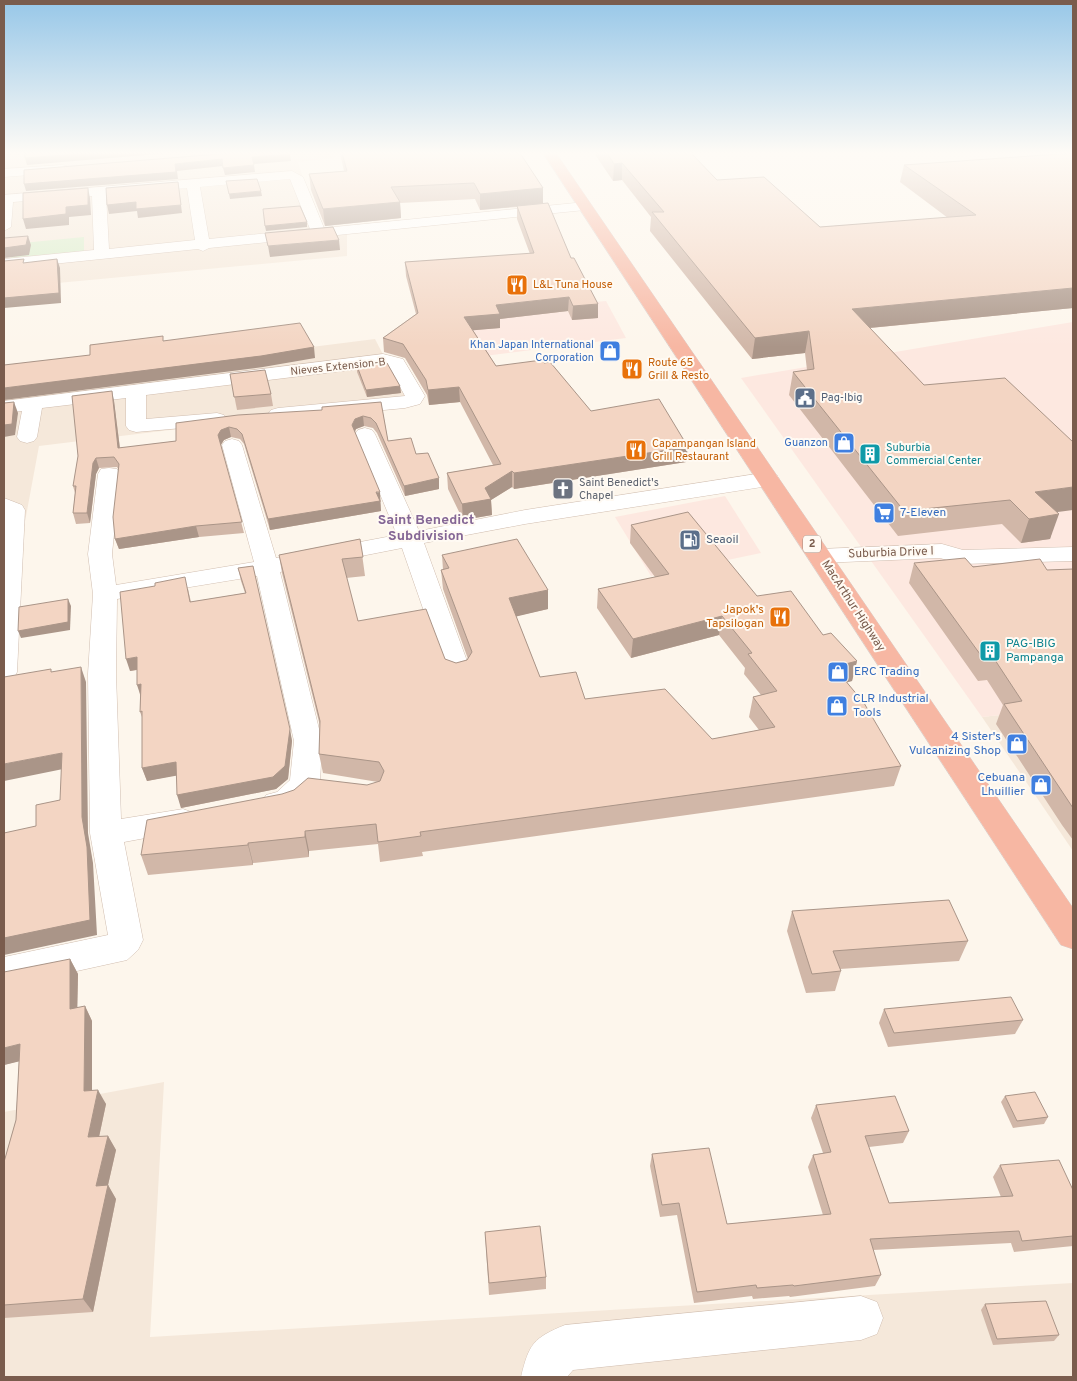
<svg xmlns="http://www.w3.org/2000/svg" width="1077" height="1381" font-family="Overpass,sans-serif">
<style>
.residential{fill:#f5e8da}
.commercial{fill:#fde8e0}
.green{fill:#d8ecc9}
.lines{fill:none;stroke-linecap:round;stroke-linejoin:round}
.minor-casing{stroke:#d1beb0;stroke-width:1}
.highway-casing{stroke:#dad1cd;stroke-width:1}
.minor{fill:#fff;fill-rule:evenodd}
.highway{fill:#f7b7a3;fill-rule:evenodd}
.wall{fill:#d1b7a8}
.shaded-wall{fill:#aa9588}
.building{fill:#f3d5c3;stroke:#aa9588}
.labels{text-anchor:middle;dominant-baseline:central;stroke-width:4;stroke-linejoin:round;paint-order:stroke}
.far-food-label{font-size:11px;fill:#c56008;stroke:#fffaf3;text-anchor:start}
.far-shop-label{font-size:11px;fill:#366cbe;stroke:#fffaf3;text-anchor:end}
.far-street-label{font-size:11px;fill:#7a5c4d;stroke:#fffaf3}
.far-service-label{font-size:11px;fill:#4e5e75;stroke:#fffaf3;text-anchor:start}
.far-culture-label{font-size:11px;fill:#0d838f;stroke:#fffaf3;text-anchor:start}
.far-worship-label{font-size:11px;fill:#5b616d;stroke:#fffaf3;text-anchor:start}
.shield{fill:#fffaf3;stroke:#a28b7f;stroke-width:1}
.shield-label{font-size:11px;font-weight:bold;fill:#7a5c4d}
.shop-label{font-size:12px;fill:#366cbe;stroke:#fffaf3;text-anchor:start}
.service-label{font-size:12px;fill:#4e5e75;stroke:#fffaf3;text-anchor:start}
.street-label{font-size:12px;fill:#7a5c4d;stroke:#fffaf3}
.food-label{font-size:12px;fill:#c56008;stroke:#fffaf3;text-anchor:end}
.culture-label{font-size:12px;fill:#0d838f;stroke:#fffaf3;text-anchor:start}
.neighbourhood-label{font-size:14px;font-weight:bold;fill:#846695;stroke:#fffaf3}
</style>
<rect width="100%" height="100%" fill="#fdf6ec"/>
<g class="residential">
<polygon points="4,153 333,153 334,158 298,162 320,232 347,231 347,256 4,288"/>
<polygon points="375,339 407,401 39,446 4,635 4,386"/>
<polygon points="1073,707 1073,851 982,717"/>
<polygon points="164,1082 150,1337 1073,1283 1073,1377 4,1377 4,1112"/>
</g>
<g class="commercial">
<polygon points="606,301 626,338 445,361 415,317"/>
<polygon points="1073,322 1073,707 982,717 741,378"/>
<polygon points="725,496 761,553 651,576 615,517"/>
</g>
<polygon class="green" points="84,237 84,251 11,258 12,244"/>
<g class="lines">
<g class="minor-casing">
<g id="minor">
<polygon points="62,165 67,166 69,169 67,172 4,177 4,169"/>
<path d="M 292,171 L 303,177 L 324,228 L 585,202 L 592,206 L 585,210 L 209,248 L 203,251 L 198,249 L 4,269 L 4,259 L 94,250 L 92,196 L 13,202 L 11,227 L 4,231 L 4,195 ZM 290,179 L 310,229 L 209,239 L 200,187 ZM 187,188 L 195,240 L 109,249 L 106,195 Z"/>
<polygon points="383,354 403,359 425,396 420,404 405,408 278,420 271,418 268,414 271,410 278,408 405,396 389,367 383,366 146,395 146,419 217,413 224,415 227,419 224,423 217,425 136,432 129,430 126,426 126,398 42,408 37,437 34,441 27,443 20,441 17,437 22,411 4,413 4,401"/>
<polygon points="365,428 372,430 375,434 419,531 525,510 768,472 776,474 779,479 776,484 768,486 525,524 424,543 471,672 468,678 458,681 448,678 445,672 402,548 280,572 322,741 320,784 316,792 297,809 277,814 266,811 262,803 266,795 277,792 290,780 294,741 257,576 117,599 116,674 121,819 183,809 194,813 199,821 194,829 124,842 143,940 138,950 127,960 4,987 4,957 108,935 90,833 88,674 93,594 88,554 98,474 101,469 109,468 117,469 120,474 112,554 116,585 254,562 222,445 225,441 232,439 239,441 242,445 276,558 397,535 355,434 358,430"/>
<polygon points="4,498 22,505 25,510 17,672 14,678 4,681"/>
<polygon points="942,544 963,550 1073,547 1073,561 961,564 940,558 820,563 812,561 808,556 812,551 820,549"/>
<path d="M 861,1296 L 877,1302 L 883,1318 L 877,1334 L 861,1340 L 573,1370 L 567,1377 L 521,1377 C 529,1344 533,1338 565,1325 Z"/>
</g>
</g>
<g class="highway-casing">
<polygon id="highway" points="543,153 556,153 1073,908 1073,949 1061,945"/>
</g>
<use href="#minor" class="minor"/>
<use href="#highway" class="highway"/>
</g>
<g class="wall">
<polygon points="340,153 520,153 543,204 571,258 598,304 598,318 572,320 568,311 500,319 500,328 473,330 496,366 544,363 591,411 686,462 514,489 512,487 491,500 492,515 463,520 448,489 447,473 493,465 460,402 429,405 427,395 405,358 384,352 383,338 416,314 406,276 405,262 530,254 517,219 517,207 480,210 475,199 400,203 401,218 325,226 311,190 309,174 344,171"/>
<polygon points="594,153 691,153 717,180 820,227 948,218 900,182 904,165 1073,153 1073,308 870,328 924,385 1057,512 1050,539 1021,543 1002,524 898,536 789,395 793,372 807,370 805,353 752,359 650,231 651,217 622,180 613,181"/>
<polygon points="357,366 400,386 401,393 367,397 357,372"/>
<polygon points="230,374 271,394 273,406 237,410"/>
<polygon points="114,401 120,448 176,441 176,423 322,410 381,402 388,441 416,454 439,489 405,496 377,433 373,428 364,426 356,429 355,432 381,502 380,502 381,511 270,530 244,444 240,439 231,437 224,440 221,445 244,533 199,537 119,549 115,539 118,469 117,467 99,468 96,474 90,523 76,524 73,513 75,493 73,486"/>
<polygon points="631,525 823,635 857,661 852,681 847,682 901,766 894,786 422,852 423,856 380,862 378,844 309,851 309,857 253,863 253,865 148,875 141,855 378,782 323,773 319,754 320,726 282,573 279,555 360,539 365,576 346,578 358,621 445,659 456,663 467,660 468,659 443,589 441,570 443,570 442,555 548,590 548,609 516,616 540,677 585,699 712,739 759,730 749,717 753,697 761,695 744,674 745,668 719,635 631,658 597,608 598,589 655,577 630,543"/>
<polygon points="914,563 1047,570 1073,569 1073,840 1062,825 996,724 1003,705 987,680 978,681 909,583"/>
<polygon points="253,566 292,741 288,779 276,789 181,808 176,775 147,781 142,768 142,717 140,712 140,695 137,670 130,671 188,589 191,602 245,593 241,581 238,568"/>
<polygon points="792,911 968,941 959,961 840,969 841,971 835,991 806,993 787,931"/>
<polygon points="70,959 78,974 77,1008 85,1006 92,1021 92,1090 106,1104 99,1137 108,1136 116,1150 108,1185 116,1199 93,1312 4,1318 4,1162 16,1120 19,1061 4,1065"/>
<polygon points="884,1009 1023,1020 1015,1034 888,1047 879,1023"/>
<polygon points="1005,1096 1048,1117 1044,1124 1013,1128 1001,1102"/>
<polygon points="816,1105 909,1131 903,1143 869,1147 889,1203 1001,1197 993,1177 1000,1165 1073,1190 1073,1246 1014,1252 1011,1243 873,1250 881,1275 875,1286 790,1297 789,1296 753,1299 752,1296 694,1303 677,1215 660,1217 650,1166 652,1154 727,1224 823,1215 808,1167 813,1155 823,1153 811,1118"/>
<polygon points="485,1232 546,1277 546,1289 489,1295"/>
<polygon points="985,1304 1059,1335 1054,1341 993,1345 981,1310"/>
</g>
<g class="shaded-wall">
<polygon points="87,153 170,153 27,165 25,158"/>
<polygon points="290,154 291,161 253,164 252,157"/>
<polygon points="222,159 223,166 177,171 178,179 26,191 24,184 175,164"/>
<polygon points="622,163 622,180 613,181 614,164"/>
<polygon points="254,165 255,172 225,175 223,168"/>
<polygon points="178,182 182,213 138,218 137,211 109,214 107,205"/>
<polygon points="88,188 90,198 91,215 69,217 69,225 26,229 23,219 66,207"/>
<polygon points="543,188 543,204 480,210 480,194"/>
<polygon points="261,191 262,196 230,199 229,194"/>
<polygon points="400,202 401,218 325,226 323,209"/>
<polygon points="307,222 307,227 266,231 265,226"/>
<polygon points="28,236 31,245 29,255 4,258 4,248"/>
<polygon points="339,240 340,250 270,257 268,246"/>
<polygon points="57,259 60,268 61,303 4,308 4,298"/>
<polygon points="1073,288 1073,308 848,330 852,309"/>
<polygon points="569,297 568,311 500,319 500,328 465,331 464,317 496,305"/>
<polygon points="598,304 598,318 572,320 573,306"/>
<polygon points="809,331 805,353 752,359 755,338"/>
<polygon points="314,347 315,358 263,367 4,400 4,388"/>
<polygon points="400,386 401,393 367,397 366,390"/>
<polygon points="459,387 460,402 429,405 428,390"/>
<polygon points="112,391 114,401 121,458 118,448"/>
<polygon points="14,402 18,413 15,435 4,437 4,425"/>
<polygon points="363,416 364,426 356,429 353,435 352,425 355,419"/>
<polygon points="229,427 231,437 224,440 220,446 218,435 221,430"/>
<polygon points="688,447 686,462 514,489 514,473"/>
<polygon points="96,458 99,468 96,474 90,523 87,513 93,463"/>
<polygon points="512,471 512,487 491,500 492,515 463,520 462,504 485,488"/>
<polygon points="439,478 439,489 405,496 404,486"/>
<polygon points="1073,487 1073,510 1027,516 1035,492"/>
<polygon points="380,492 381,511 270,530 268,519"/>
<polygon points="1059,514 1050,539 1021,543 1029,519"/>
<polygon points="196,526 199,537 119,549 115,539"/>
<polygon points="548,590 548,609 510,618 509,598"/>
<polygon points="68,599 71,606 70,630 21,638 18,631"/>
<polygon points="722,616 719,635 631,658 633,639"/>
<polygon points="137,657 141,669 130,671 126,659"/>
<polygon points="857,661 852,681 830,687 834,667"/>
<polygon points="81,667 86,682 88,833 93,863 97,935 4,955 4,938 82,817"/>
<polygon points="141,684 141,697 137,685"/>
<polygon points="290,729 292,741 288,779 276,789 181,808 177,795"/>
<polygon points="62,753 68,768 4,781 4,764"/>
<polygon points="176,762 180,775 147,781 142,768"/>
<polygon points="305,831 309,851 309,857 305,837"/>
<polygon points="248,843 253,863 253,865 248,845"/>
<polygon points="70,959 78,974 77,1025 70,1009"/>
<polygon points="85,1006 92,1021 92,1105 84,1091"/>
<polygon points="20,1044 29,1059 4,1065 4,1048"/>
<polygon points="98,1090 106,1104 96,1151 88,1137"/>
<polygon points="108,1136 116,1150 108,1185 116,1199 93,1312 83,1299 96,1186"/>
</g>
<g class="building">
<polygon points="25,153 87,153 25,158"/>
<polygon points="231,153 290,153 290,154 252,157 254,165 223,168 222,159 175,164 176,172 24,184 24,170"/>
<polygon points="342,153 520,153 543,188 480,194 474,183 391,187 400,202 323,209 309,174 347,171"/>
<polygon points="607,153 691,153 717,180 764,177 820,227 976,215 904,165 1073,153 1073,288 852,309 924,385 1005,378 1073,442 1073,487 1035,492 1059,514 1029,519 1010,500 904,511 793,372 814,369 809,331 755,338 652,212 664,212 622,163 614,164"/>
<polygon points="257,179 261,191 229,194 226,181"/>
<polygon points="178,182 181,205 136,209 136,202 107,205 106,188"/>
<polygon points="88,188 88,205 66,207 66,214 23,219 23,193"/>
<polygon points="548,203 571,258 574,258 598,304 573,306 569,297 496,305 500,314 464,317 496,366 542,360 544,363 550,362 591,411 659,399 688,447 514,473 512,471 485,488 491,499 462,504 447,473 501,464 459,387 428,390 426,380 403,344 383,338 418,313 405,262 534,253 517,206"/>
<polygon points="300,206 307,222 265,226 263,209"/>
<polygon points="333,227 339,240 268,246 265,233"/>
<polygon points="28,236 26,245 4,248 4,238"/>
<polygon points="24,259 23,263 57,259 59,293 4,298 4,261"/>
<polygon points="300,323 314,347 261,356 4,388 4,365 90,355 90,345 163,336 163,341"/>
<polygon points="387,363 400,386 366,390 357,366"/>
<polygon points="265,370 271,394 234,397 230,374"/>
<polygon points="112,391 118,448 176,441 176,423 238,415 322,410 322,407 381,402 388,441 411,438 416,454 428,453 439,478 404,486 376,423 371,418 363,416 355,419 352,425 380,492 376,492 380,501 268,519 242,434 237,429 229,427 221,430 218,435 242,522 196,526 115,539 113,517 119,464 114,457 96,458 93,463 87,513 73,513 76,486 73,486 78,456 72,396"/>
<polygon points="14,402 12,424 4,425 4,403"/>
<polygon points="688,512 757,596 791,591 823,635 831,633 857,661 834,667 864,703 901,766 420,832 421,836 378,842 376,824 305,831 305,837 248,843 248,845 141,855 147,820 282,794 294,790 308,778 367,785 380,781 384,771 379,762 319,754 320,721 279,555 360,539 363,557 342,559 358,621 426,609 445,659 456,663 467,660 472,652 441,570 449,568 442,555 517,539 548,590 509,598 540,677 576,672 585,699 665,689 712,739 775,727 753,697 777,691 748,654 752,653 722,616 633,639 598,589 669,574 631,525"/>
<polygon points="965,558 973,567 1040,559 1047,570 1073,569 1073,808 1004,704 1022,701 995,660 985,661 914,563"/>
<polygon points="253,566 290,729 285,766 273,777 177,795 176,762 142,768 142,711 140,712 141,684 137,685 137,657 126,659 120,592 155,586 155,583 185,577 190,602 246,593 238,568"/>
<polygon points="68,599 68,622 18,631 19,607"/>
<polygon points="81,667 82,817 87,847 90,920 4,938 4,833 36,826 36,805 60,800 62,753 4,764 4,677 51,669 51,672"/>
<polygon points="949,900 968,941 833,951 841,971 812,974 792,911"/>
<polygon points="70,959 70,1009 85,1006 84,1091 98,1090 88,1137 108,1136 96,1186 108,1185 83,1299 4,1305 4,1162 16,1120 20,1044 4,1048 4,972"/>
<polygon points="1011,997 1023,1020 894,1033 884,1009"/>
<polygon points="1035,1092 1048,1117 1017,1121 1005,1096"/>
<polygon points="895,1096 909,1131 865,1136 889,1203 1013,1196 1000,1165 1059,1160 1073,1190 1073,1236 1022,1241 1019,1231 870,1239 881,1275 794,1286 793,1285 757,1288 756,1285 697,1292 679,1203 662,1205 652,1154 709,1148 727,1224 831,1214 813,1155 831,1152 816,1105"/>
<polygon points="540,1226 546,1277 489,1283 485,1232"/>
<polygon points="1046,1301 1059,1335 997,1339 985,1304"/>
</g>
<linearGradient id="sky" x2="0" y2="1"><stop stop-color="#97c7e8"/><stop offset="0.44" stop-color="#fefbf6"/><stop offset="1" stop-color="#fefbf6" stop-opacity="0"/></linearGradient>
<rect width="1077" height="347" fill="url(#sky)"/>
<defs>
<g id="restaurant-square" transform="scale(1.125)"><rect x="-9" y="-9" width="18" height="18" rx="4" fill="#e8710a" stroke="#fffaf3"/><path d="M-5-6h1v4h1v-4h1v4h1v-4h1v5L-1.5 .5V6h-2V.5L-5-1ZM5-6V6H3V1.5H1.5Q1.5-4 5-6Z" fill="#fff"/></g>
<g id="shop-square" transform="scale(1.125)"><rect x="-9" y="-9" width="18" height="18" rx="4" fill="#3f7fe0" stroke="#fffaf3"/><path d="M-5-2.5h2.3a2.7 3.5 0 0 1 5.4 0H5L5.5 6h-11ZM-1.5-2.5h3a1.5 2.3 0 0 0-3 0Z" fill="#fff"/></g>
<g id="civic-square" transform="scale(1.125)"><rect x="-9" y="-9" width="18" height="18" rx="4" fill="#5c6f8a" stroke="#fffaf3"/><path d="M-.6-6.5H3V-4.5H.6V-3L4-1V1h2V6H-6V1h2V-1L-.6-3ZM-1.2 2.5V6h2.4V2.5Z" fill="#fff"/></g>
<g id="building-square" transform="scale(1.125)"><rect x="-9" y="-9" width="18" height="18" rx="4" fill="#0f9aa8" stroke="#fffaf3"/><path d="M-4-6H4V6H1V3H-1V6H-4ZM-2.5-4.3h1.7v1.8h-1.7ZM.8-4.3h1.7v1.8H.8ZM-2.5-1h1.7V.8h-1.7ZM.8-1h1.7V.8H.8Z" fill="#fff"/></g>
<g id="church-square" transform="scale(1.125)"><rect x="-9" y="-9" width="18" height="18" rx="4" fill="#6b7280" stroke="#fffaf3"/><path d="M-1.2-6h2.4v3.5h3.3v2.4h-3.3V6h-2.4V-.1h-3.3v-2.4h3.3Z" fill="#fff"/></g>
<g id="supermarket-square" transform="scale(1.125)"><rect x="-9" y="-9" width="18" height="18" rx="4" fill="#3f7fe0" stroke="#fffaf3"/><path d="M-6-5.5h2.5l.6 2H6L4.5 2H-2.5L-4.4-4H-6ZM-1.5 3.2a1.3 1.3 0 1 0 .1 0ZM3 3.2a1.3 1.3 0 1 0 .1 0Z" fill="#fff"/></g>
<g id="fuel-square" transform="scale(1.125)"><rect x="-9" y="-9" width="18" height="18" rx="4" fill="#5c6f8a" stroke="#fffaf3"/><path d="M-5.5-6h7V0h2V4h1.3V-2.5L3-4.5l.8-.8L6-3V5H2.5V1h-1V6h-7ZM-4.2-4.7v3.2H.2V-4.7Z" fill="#fff"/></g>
</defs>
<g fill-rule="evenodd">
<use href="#restaurant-square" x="517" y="285"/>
<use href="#shop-square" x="610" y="351"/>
<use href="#restaurant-square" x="632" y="369"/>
<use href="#civic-square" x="805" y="398"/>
<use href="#shop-square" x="844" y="443"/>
<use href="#restaurant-square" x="636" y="450"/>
<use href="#building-square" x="870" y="454"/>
<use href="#church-square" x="563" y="489"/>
<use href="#supermarket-square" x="884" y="513"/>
<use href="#fuel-square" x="690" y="540"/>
<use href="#restaurant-square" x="780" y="617"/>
<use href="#building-square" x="990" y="651"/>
<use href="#shop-square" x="838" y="672"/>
<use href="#shop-square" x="837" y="706"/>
<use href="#shop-square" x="1017" y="744"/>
<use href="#shop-square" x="1041" y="785"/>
</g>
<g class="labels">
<g class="far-food-label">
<text x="533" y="285">L&amp;L Tuna House</text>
<text x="648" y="363">Route 65<tspan x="648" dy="13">Grill &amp; Resto</tspan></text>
<text x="652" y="444">Capampangan Island<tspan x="652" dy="13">Grill Restaurant</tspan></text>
</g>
<g class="far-shop-label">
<text x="594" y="345">Khan Japan International<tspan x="594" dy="13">Corporation</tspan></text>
<text x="828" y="443">Guanzon</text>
</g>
<g class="far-street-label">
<text transform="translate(338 367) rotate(-6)">Nieves Extension-B</text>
</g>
<g class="far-service-label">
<text x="821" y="398">Pag-Ibig</text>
</g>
<g class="far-culture-label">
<text x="886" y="448">Suburbia<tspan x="886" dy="13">Commercial Center</tspan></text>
</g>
<g class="far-worship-label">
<text x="579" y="483">Saint Benedict's<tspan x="579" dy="13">Chapel</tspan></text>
</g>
<rect class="shield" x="803" y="535.5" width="18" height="17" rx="4"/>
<g class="shield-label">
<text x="812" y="544">2</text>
</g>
<g class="shop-label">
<text x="900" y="513">7-Eleven</text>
<text x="854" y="672">ERC Trading</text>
<text x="853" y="699">CLR Industrial<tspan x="853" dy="14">Tools</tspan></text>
<text x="1001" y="737" text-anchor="end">4 Sister's<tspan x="1001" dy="14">Vulcanizing Shop</tspan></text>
<text x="1025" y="778" text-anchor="end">Cebuana<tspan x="1025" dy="14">Lhuillier</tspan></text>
</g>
<g class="service-label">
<text x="706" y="540">Seaoil</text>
</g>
<g class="street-label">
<text transform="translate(891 553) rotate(-2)">Suburbia Drive I</text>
<text transform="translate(853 606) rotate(57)">MacArthur Highway</text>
</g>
<g class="food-label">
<text x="764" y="610">Japok's<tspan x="764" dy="14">Tapsilogan</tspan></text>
</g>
<g class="culture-label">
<text x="1006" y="644">PAG-IBIG<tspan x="1006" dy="14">Pampanga</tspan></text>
</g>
<g class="neighbourhood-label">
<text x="426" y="520">Saint Benedict<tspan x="426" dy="16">Subdivision</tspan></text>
</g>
</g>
<rect width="1077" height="1381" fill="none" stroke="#7a5c4d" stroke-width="10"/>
</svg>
